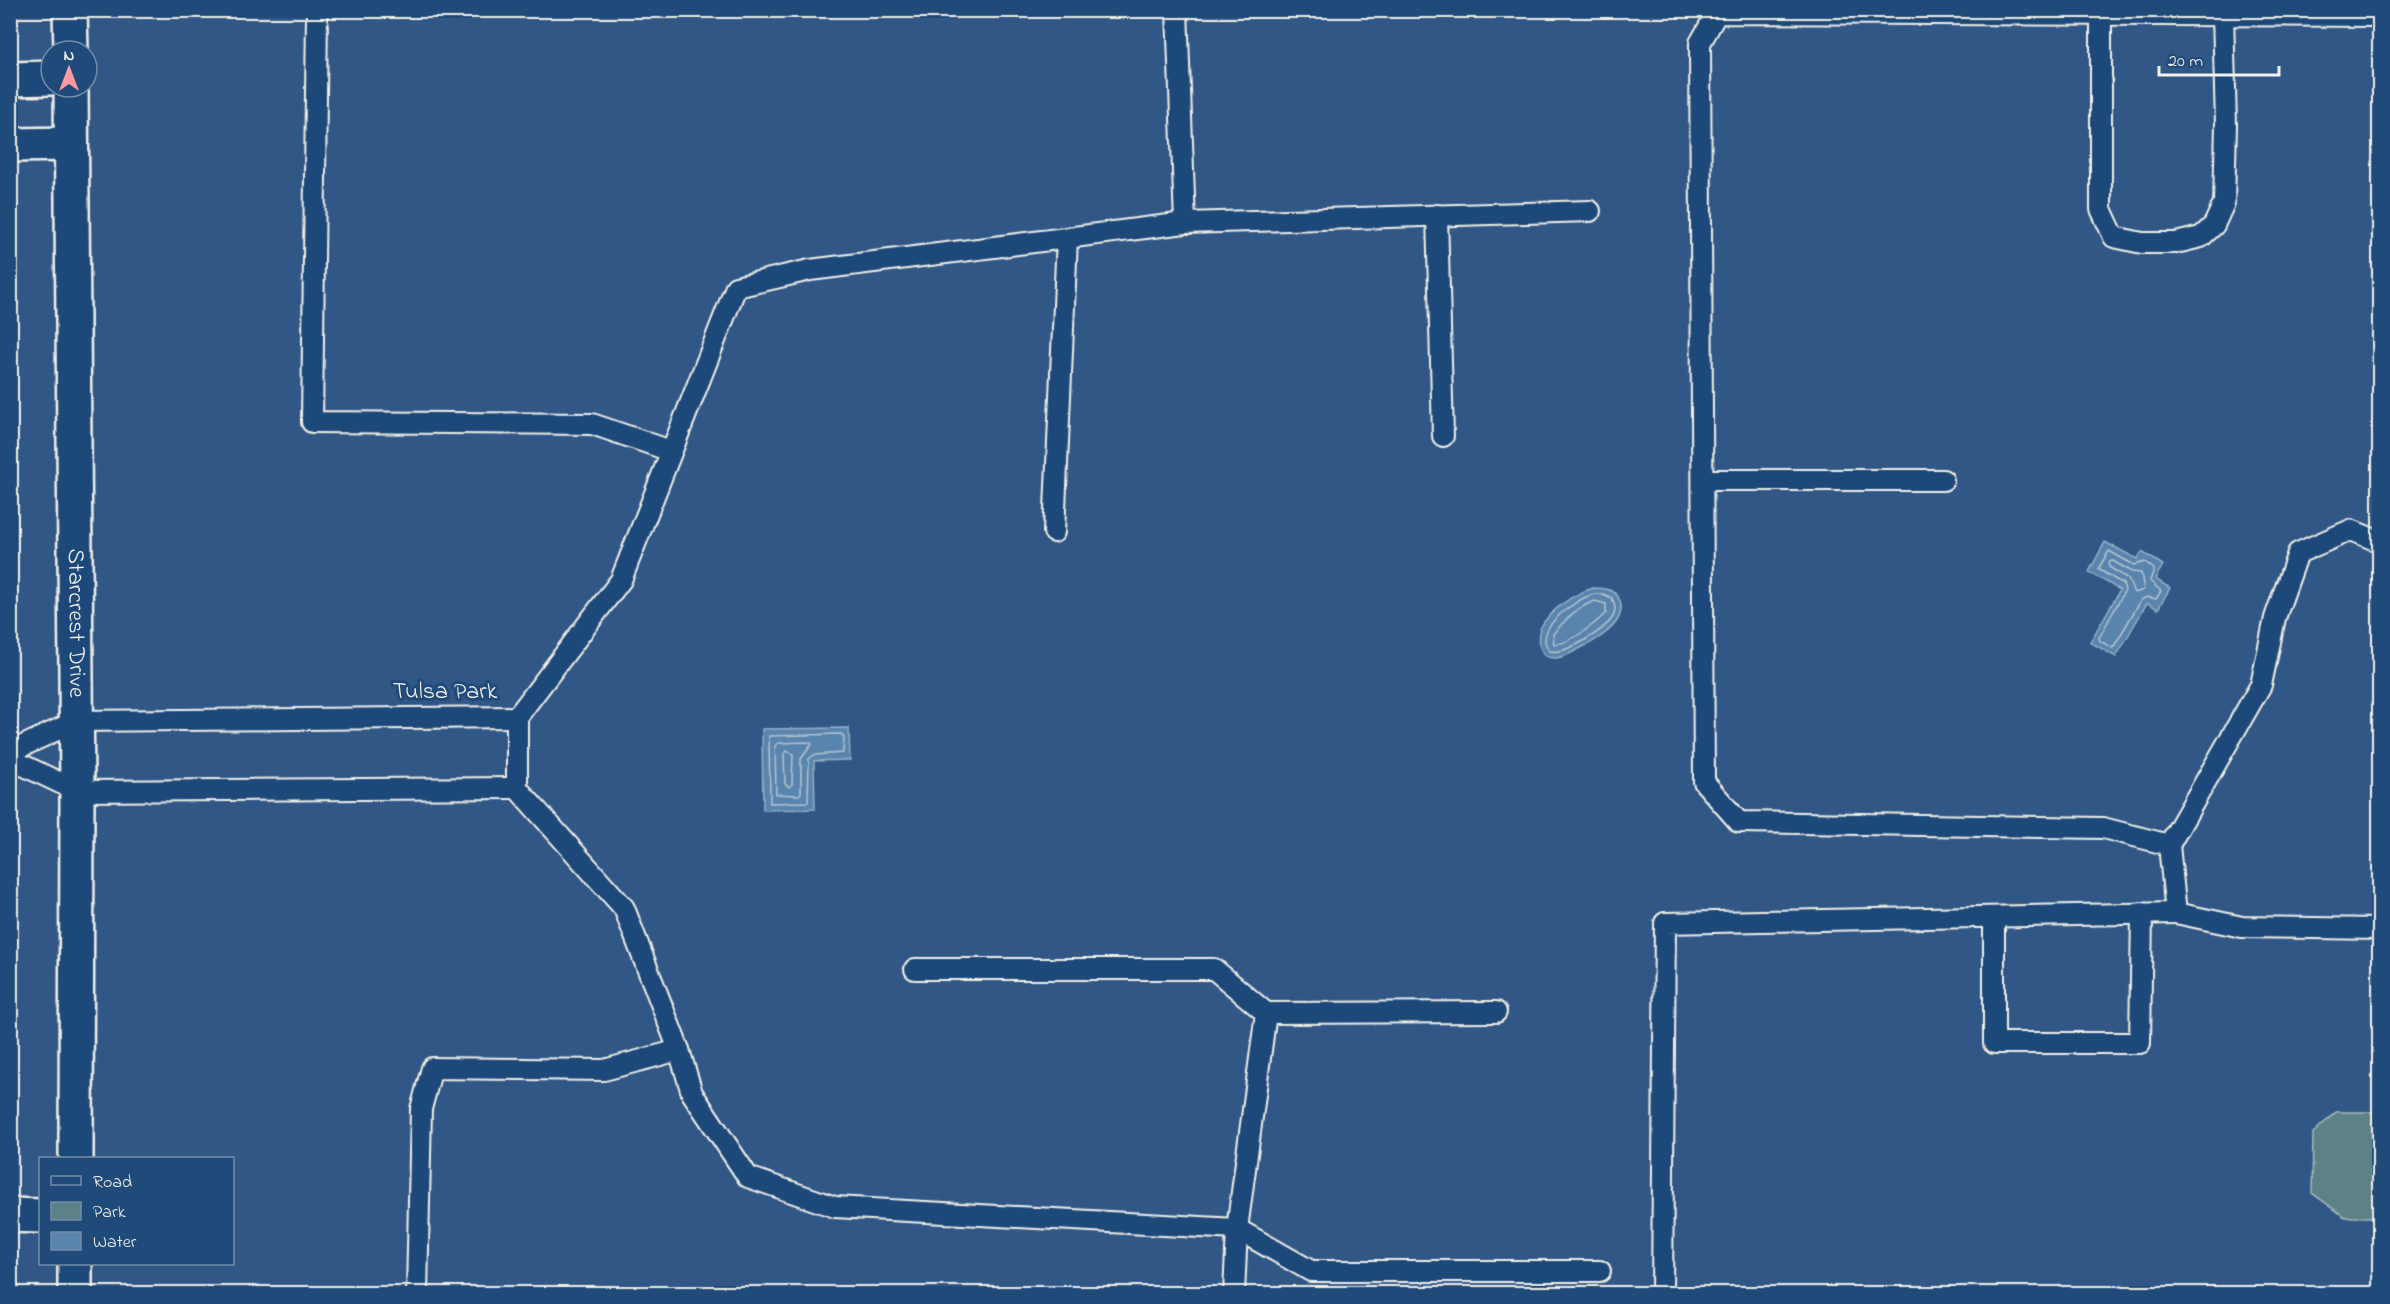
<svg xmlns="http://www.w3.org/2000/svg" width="2390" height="1304" font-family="'Indie Flower',sans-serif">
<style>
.green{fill:#5c8287;stroke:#a8bab8;stroke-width:1.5}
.water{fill:#5984ad;stroke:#97b0c5;stroke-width:1.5}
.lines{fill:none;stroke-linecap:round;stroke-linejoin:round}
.shore{stroke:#b6c5d0;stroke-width:1.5}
.lane-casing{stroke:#f4f1e8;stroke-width:24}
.street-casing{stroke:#f4f1e8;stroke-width:38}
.secondary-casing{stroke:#f4f1e8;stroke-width:38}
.lane{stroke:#1f4a7a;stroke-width:20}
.street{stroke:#1f4a7a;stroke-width:33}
.secondary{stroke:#1f4a7a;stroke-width:33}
.labels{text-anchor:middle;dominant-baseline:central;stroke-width:6;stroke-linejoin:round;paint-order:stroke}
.street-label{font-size:24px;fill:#f4f1e8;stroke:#1f4a7a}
</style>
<rect width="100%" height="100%" fill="#315787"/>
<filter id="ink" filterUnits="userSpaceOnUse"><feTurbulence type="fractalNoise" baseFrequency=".0167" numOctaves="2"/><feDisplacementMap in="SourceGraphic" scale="12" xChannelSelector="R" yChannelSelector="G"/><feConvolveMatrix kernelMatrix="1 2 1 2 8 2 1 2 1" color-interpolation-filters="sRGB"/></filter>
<g filter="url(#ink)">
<polygon class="green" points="2336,1112 2379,1112 2379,1217 2345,1217 2312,1193 2313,1133"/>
<g class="water">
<polygon points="2105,542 2137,559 2142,552 2163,565 2155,579 2170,588 2158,609 2147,603 2116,657 2090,642 2120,590 2089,572"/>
<path d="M 1593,588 C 1604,588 1616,589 1620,601 C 1628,625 1592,643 1575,651 C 1564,657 1546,665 1540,647 C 1538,642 1538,635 1540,629 C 1548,611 1575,593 1593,588 Z"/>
<polygon points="849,728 850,760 814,761 815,809 763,810 762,729"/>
</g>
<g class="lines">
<g class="shore">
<polygon points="2109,551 2134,565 2145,562 2154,569 2150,581 2161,591 2156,599 2147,597 2141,600 2113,648 2100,641 2099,638 2125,590 2123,584 2098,569"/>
<polygon points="2113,561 2132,572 2141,573 2144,590 2134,593 2128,579 2109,567 2109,562"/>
<path d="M 1594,594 L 1603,594 L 1612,598 C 1615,604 1616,611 1613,617 C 1604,631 1565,655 1550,651 C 1530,630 1576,599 1594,594 Z"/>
<path d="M 1595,601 L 1606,604 L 1606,613 C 1595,624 1569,645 1554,644 L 1553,634 C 1565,620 1577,607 1595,601 Z"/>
<polygon points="841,734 844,737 843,753 814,755 809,759 808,802 770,803 769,736"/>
<polygon points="778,743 810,742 812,744 801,759 801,793 799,795 776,794 775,746"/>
<polygon points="787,751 793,754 792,784 789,787 785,784 784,754"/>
</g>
<g class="lane-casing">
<g id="lane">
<polyline points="1177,10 1185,223"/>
<polyline points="317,14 312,422 592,424 671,451"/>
<polyline points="2101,14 2101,209 2114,237 2142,243 2176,243 2201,237 2214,225 2224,203 2226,125 2223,14"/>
<polyline points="2380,16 1717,13 1700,43 1704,782 1739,822 2103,828 2169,845 2261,685 2275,618 2298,553 2351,530 2380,542"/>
<polyline points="1437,215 1443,436"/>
<polyline points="1703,480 1943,480"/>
<polyline points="1054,532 1067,238"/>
<polyline points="517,717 621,580 736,287 810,270 1185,223 1590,211"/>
<polyline points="517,717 517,788"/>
<polyline points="10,752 76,721 517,717"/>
<polyline points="10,759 77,791 517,788"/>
<polyline points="517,788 624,908 679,1050 692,1093 748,1177 835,1207 1237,1229 1311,1271 1600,1271"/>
<polyline points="2169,845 2176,913 2242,927 2380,929"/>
<polyline points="1994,917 1994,1043 2140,1043 2142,913"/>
<polyline points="915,969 1214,969 1266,1013 1237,1229 1234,1294"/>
<polyline points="1266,1013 1496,1012"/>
<polyline points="417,1294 421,1109 432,1068 604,1070 679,1050"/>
<polyline points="1662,1294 1665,923 2176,913"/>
</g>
</g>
<g class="street-casing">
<g id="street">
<polyline points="10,79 51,78"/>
<polyline points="10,145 71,144"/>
<polyline points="10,1215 40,1216"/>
</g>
</g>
<g class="secondary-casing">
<g id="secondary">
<polyline points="70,10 71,51"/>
<path id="s1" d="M 71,87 L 77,791 L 76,1158"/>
<polyline points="75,1264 75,1294"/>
</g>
</g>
<use href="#lane" class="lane"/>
<use href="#street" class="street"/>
<use href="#secondary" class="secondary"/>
</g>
</g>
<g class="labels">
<g class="street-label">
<text stroke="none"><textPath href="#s1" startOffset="536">Starcrest Drive</textPath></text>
<text x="445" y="692">Tulsa Park</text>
</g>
</g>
<rect width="2390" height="1304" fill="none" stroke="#1f4a7a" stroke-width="36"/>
<rect x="18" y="18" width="2354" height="1268" fill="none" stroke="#f4f1e8" stroke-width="2" filter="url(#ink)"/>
<rect x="39" y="1157" width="195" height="108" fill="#1f4a7a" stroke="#748da6" stroke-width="1.5"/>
<rect x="51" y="1176" width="30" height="9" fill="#1f4a7a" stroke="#748da6" stroke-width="1.5"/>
<text x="93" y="1187" font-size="18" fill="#f4f1e8">Road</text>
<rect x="51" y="1202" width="30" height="18" fill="#5c8287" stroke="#748da6" stroke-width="1.5"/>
<text x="93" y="1217" font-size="18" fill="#f4f1e8">Park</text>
<rect x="51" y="1232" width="30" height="18" fill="#5984ad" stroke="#748da6" stroke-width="1.5"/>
<text x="93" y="1247" font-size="18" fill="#f4f1e8">Water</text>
<g transform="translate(69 69)"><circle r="28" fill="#1f4a7a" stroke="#748da6" stroke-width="1.5"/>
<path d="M0-4.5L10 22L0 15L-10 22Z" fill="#ff9aa2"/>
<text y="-9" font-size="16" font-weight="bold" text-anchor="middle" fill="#f4f1e8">N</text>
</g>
<path d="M2159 66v9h120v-9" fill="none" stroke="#f4f1e8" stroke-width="3"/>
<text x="2168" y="66" font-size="18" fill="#f4f1e8" stroke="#1f4a7a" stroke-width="4.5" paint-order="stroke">20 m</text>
</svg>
